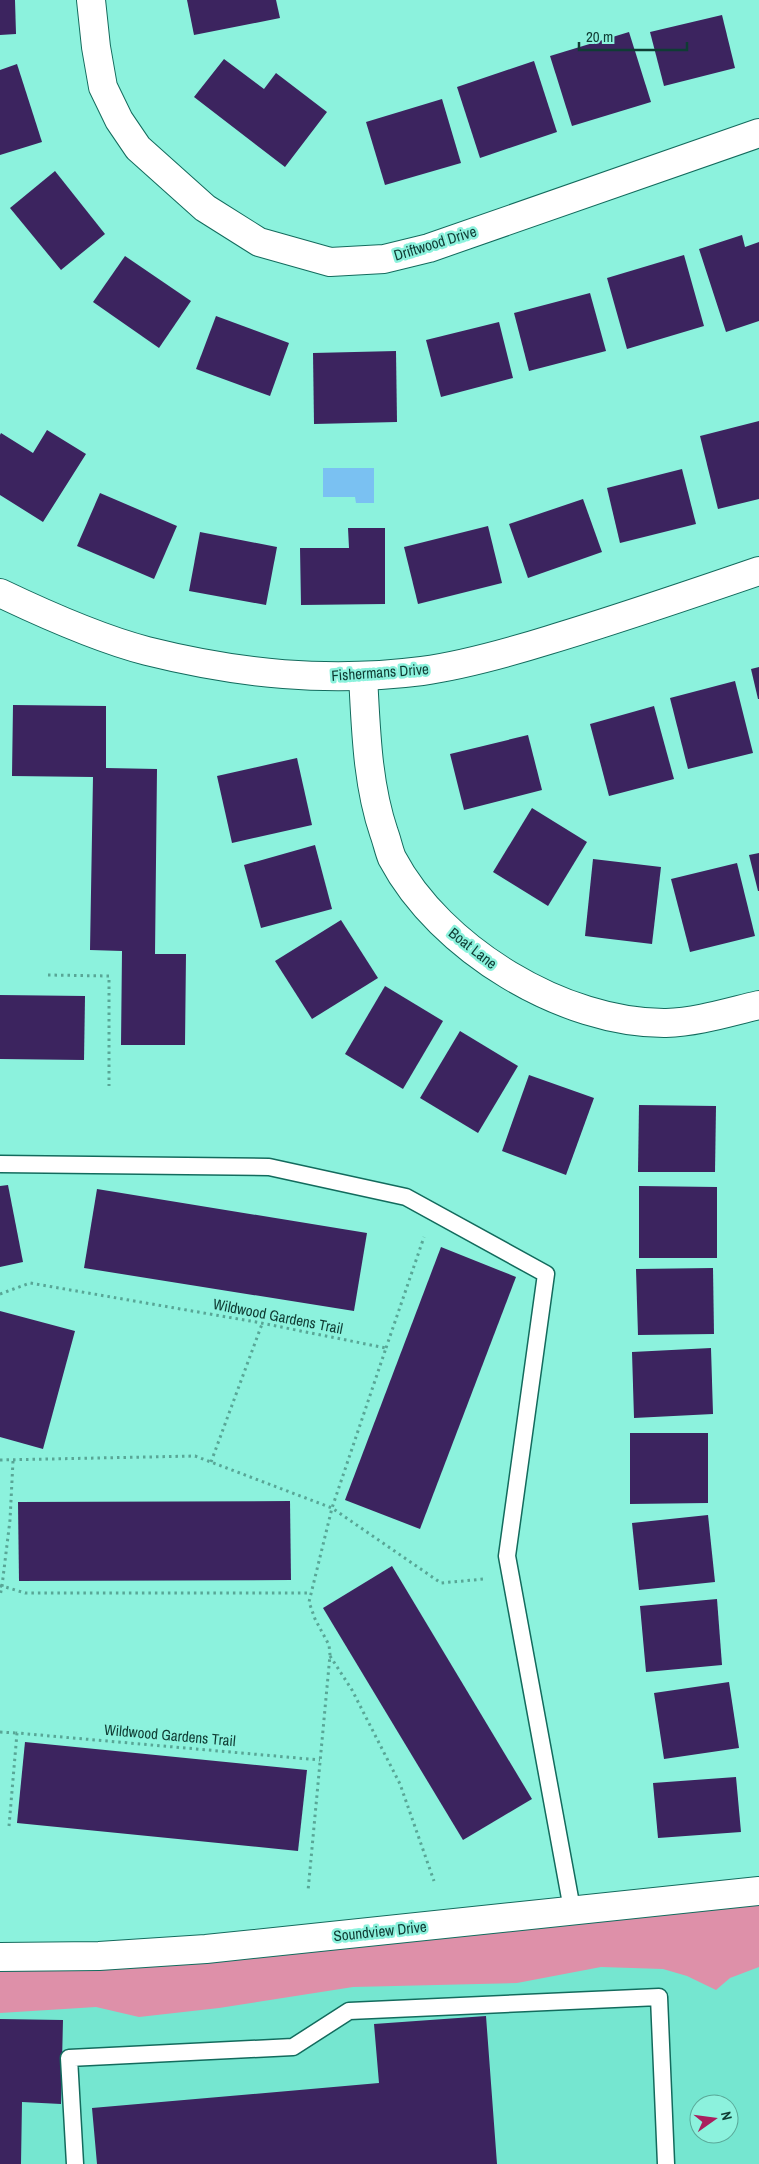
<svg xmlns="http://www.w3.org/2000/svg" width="759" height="2164" font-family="'Archivo Narrow',sans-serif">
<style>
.built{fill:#75e6d0;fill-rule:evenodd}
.forest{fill:#de90a9}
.water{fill:#7ac1f2}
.building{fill:#3c245f}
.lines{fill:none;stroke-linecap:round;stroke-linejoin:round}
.service-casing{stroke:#136b5d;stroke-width:19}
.minor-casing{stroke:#136b5d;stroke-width:30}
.path{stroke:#58a696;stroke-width:3;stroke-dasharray:2.5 4;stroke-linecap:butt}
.service{stroke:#fff;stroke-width:16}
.minor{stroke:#fff;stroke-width:28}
.labels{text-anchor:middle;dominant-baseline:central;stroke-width:5;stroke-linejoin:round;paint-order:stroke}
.street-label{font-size:15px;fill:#0f3c34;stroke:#8cf2dd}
</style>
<rect width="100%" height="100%" fill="#8cf2dd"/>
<path class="built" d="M 759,1891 L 759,2164 L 0,2164 L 0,1957 ZM 699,2104 L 729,2104 L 729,2134 L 699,2134 Z"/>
<polygon class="forest" points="759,1903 759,1967 730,1978 716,1990 687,1976 663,1969 601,1967 517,1983 353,1987 219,2008 139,2017 96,2007 0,2013 0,1963"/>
<polygon class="water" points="323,468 374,468 374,503 356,503 355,497 323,497"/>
<g class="building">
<polygon points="0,0 15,0 16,34 0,35"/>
<polygon points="187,0 276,0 280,18 194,35"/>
<polygon points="722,15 735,68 664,86 650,32"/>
<polygon points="629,32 651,102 572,126 550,56"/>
<polygon points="224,59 264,89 276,73 327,112 285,167 194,97"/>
<polygon points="534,61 557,132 480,158 457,87"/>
<polygon points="17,64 42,142 0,155 0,70"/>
<polygon points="442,99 461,163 385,185 366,122"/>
<polygon points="55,171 105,234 61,270 10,208"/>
<polygon points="742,235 745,247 759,242 759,321 726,332 699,249"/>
<polygon points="684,255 704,326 627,349 607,278"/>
<polygon points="125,256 191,301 159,348 93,302"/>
<polygon points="590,293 606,351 529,371 514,313"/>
<polygon points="216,316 289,343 270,396 196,369"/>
<polygon points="499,322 513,378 441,397 426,340"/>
<polygon points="396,351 397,422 314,424 313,353"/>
<polygon points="759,421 759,499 718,509 700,436"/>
<polygon points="47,430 86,454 43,522 0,495 0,435 1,433 33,453"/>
<polygon points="682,469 696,524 620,543 607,488"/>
<polygon points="100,493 177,526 154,579 77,546"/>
<polygon points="583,499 602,552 528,578 509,524"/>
<polygon points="488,526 502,583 418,604 404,547"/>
<polygon points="348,528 385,528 385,604 301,605 300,548 349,548"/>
<polygon points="200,532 277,547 266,605 189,591"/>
<polygon points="759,667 759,699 758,699 751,669"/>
<polygon points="735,681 753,753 688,769 670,698"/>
<polygon points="13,705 106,706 106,768 157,769 155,954 186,954 185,1045 121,1045 122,951 90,950 93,777 12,776"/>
<polygon points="654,706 674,779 609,796 590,724"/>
<polygon points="528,735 542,790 464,810 450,754"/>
<polygon points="297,758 312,825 232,843 217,776"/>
<polygon points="532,808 587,842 548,906 493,872"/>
<polygon points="315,845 332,909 261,928 244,865"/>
<polygon points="759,853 759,891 758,891 749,855"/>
<polygon points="593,859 661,867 652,944 585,936"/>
<polygon points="737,863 755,936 690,952 671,879"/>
<polygon points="341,920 378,978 312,1019 275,961"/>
<polygon points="385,986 443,1021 403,1089 345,1054"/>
<polygon points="0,995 85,996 84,1060 0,1059"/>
<polygon points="460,1031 518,1066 478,1133 420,1098"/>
<polygon points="529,1075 594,1098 566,1175 502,1151"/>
<polygon points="639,1105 716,1106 715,1172 638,1172"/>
<polygon points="8,1185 23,1262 0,1267 0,1186"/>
<polygon points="639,1186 717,1187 717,1258 639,1258"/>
<polygon points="97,1189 367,1233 354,1311 84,1268"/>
<polygon points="441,1247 516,1277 420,1529 345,1500"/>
<polygon points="713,1268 714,1334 638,1335 636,1269"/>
<polygon points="0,1311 75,1331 43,1449 0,1437"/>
<polygon points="711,1348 713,1414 634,1418 632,1352"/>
<polygon points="630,1433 708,1433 708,1503 630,1504"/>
<polygon points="290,1501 291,1580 19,1581 18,1502"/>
<polygon points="708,1515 715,1582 639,1590 632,1523"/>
<polygon points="392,1566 532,1799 463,1840 323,1608"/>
<polygon points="717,1599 722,1665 646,1672 640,1606"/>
<polygon points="729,1682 739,1748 664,1759 654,1693"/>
<polygon points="25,1742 307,1770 298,1851 17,1823"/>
<polygon points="736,1777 741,1832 658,1838 653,1783"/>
<polygon points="486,2016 497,2164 97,2164 92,2108 379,2083 374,2024"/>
<polygon points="0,2019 63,2020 61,2104 22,2102 21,2164 0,2164"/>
</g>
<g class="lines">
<g class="service-casing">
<g id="service">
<polyline points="0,1164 269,1167 406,1197 546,1274 507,1556 572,1909"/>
<polyline points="75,2164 69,2058 293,2047 349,2011 659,1997 666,2164"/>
</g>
</g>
<g class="minor-casing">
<g id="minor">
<polyline points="91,0 96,47 103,87 119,120 138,148 205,208 259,242 330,262 384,259 429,248 759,133"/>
<path d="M 0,593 C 44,614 100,639 147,651 C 239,674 328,683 422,671 C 465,665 507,653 549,640 C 619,619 689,595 759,571"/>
<path d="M 363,676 C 366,729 367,783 384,833 C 387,841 389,851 392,858 C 440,949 564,1024 666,1023 C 698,1022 729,1012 759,1005"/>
<polyline points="0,1957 99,1956 206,1949 759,1891"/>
</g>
</g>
<g class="path">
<polyline points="48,975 109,976 109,1086"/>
<polyline points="0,1294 30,1283 256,1322 386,1348 332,1508 309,1602 315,1619 329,1645 330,1655 308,1891"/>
<polyline points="386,1348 424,1237"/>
<polyline points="0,1460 195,1456 332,1508 441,1583 484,1579"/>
<polyline points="13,1461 10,1520 2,1586 25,1593 311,1593"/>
<polyline points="211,1462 262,1324"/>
<polyline points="0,1586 2,1586 0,1596"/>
<polyline points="330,1656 352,1690 400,1784 434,1881"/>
<polyline points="0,1732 17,1733"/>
<polyline points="9,1826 17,1733 320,1760"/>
</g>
<use href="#service" class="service"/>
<use href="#minor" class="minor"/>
</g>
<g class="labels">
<g class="street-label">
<text transform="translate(435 243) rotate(-17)">Driftwood Drive</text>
<text transform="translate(380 672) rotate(-4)">Fishermans Drive</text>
<text transform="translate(473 948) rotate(38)">Boat Lane</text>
<text transform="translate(278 1316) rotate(11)">Wildwood Gardens Trail</text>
<text transform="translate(170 1735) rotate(5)">Wildwood Gardens Trail</text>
<text transform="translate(380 1931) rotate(-6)">Soundview Drive</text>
</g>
</g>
<g transform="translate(714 2119) rotate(76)"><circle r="24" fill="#8cf2dd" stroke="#5aa999"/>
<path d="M0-4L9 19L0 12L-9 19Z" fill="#aa1e5e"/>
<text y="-8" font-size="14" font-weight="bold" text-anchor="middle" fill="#0f3c34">N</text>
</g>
<path d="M579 42v8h108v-8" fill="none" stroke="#0f3c34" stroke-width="2.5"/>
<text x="586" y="42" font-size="15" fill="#0f3c34" stroke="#8cf2dd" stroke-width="4" paint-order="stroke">20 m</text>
</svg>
